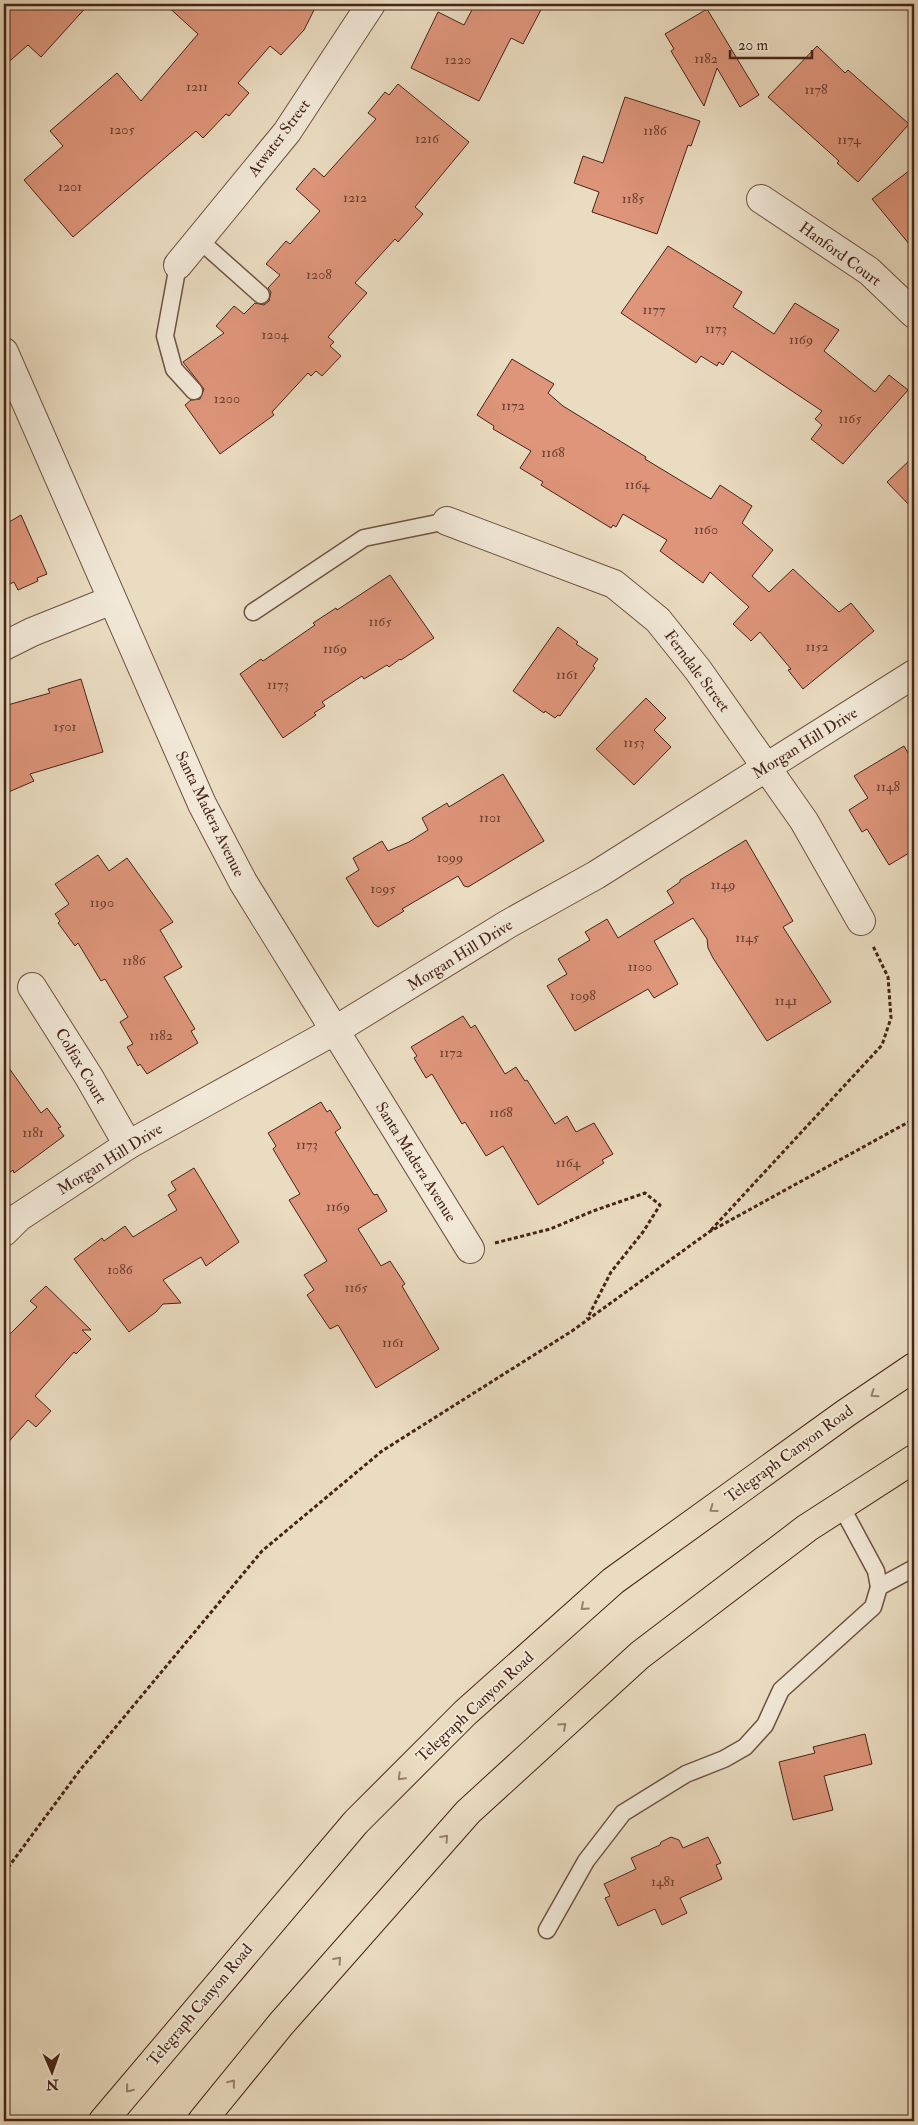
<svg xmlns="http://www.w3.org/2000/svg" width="918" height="2125" font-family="'IM FELL Double Pica',serif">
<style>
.building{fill:#de957a;stroke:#462417}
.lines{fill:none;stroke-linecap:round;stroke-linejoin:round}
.service-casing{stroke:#6f5242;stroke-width:19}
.minor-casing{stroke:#6f5242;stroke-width:30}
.primary-casing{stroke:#462417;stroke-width:30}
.path{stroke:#462417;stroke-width:3;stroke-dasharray:4 2.5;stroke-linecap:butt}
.service{stroke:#f1e8d7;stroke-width:16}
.minor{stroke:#f1e8d7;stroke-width:28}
.primary{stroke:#eadcc1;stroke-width:28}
.oneway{stroke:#98806c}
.labels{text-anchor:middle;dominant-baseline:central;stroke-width:4;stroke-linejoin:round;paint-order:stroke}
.number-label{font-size:14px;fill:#6c4030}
.street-label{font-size:16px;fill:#462417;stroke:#f1e8d7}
</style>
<rect width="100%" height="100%" fill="#eadcc1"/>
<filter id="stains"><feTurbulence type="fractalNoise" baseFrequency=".004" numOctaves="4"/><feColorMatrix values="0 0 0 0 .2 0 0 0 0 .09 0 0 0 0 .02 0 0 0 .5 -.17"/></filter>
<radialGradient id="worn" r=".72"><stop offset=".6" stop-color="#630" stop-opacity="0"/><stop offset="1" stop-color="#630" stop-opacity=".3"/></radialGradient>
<g class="building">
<polygon points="4,4 89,4 41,57 28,45 4,66"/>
<polygon points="165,4 317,4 304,30 281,55 270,46 238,83 249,93 229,116 226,114 203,138 196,131 73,237 24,180 63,146 50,131 117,73 141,101 198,34"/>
<polygon points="475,4 544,4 523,44 511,38 479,101 411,68 438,12 464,25"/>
<polygon points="707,9 759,95 740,107 717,68 704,106 671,51 674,49 665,34"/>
<polygon points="817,46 845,73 848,70 909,124 858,182 837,163 839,161 768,97"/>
<polygon points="398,84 469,142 415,207 423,214 398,242 395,239 355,283 367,293 328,337 334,342 330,346 341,356 322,376 316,371 311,376 308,373 272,412 274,415 220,454 185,405 191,400 200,399 204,389 183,362 224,333 216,326 234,306 244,314 255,303 264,305 269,301 271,292 268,288 280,275 266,264 286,241 290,244 320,211 296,189 314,168 324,177 376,119 368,113 385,92 389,95"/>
<polygon points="625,97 700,121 691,146 688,145 657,234 592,212 599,192 574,183 583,156 603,163"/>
<polygon points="914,167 914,250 872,199"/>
<polygon points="668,246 742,292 733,307 774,334 795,303 839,330 824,351 875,392 889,375 908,390 843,464 811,439 822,425 815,419 822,411 732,351 723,365 719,362 717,366 701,356 696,363 621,313"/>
<polygon points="512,359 554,384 548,393 563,406 646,457 645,459 711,499 720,485 752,506 742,523 773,550 752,576 769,592 793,569 839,612 851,603 874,631 803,689 788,670 791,669 760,632 751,641 733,624 749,607 710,572 703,583 660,551 667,540 623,514 616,527 613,525 611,528 541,485 543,482 520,468 531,451 493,429 494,426 477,415"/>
<polygon points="914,456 914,510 887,482"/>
<polygon points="21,515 47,574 37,578 38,581 18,590 14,582 4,587 4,525"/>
<polygon points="390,575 434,638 401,660 400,659 389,667 387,665 364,679 362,676 322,702 325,706 314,713 316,715 283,738 240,674 261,659 263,661 315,625 313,623 336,608 337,610"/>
<polygon points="558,627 578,642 576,644 598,659 593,666 595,668 560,716 558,715 555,718 545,711 544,713 513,691"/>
<polygon points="81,679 103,752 30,774 34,781 4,794 4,706 50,693 48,689"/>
<polygon points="646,698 666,718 654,730 671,747 634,785 596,749"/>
<polygon points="904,746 914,763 914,850 889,865 867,829 862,832 849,810 868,798 854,776"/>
<polygon points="503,774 544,841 468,887 464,886 458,876 402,909 404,911 378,927 374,924 346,878 359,870 353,858 382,841 388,851 409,842 428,830 422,818 447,803 449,807"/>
<polygon points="746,840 793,921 783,927 831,1002 767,1041 713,958 708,948 707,939 693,918 654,941 678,984 654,998 648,989 575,1031 547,986 567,974 558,959 590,940 585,932 607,919 618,938 674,903 667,891 680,882 680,880"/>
<polygon points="98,855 109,871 127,858 173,922 160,930 182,967 164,977 195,1029 191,1031 198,1043 147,1074 140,1064 138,1066 127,1047 133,1044 120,1022 128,1017 105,979 101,981 78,943 75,946 58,923 60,921 55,914 69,904 55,884"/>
<polygon points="463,1016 471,1028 475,1025 505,1074 516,1067 525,1081 527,1080 555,1124 567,1116 576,1132 594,1123 613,1154 602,1160 604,1163 538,1205 503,1146 486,1156 465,1122 462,1124 432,1074 426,1078 414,1058 417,1056 411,1047"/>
<polygon points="4,1061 41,1113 47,1108 61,1127 58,1128 64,1136 14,1173 13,1170 4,1177"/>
<polygon points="321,1102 327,1112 330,1110 341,1128 335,1132 374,1195 377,1194 387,1211 358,1229 381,1266 390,1261 405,1284 402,1286 439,1349 376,1388 338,1325 330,1329 307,1295 314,1290 304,1275 327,1261 289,1200 300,1194 273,1149 276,1146 268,1133"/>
<polygon points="194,1168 239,1242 206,1266 201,1257 163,1280 181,1303 163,1304 156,1312 129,1332 74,1259 102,1238 104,1241 125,1226 133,1237 177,1210 168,1195 176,1190 171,1182"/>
<polygon points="46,1286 91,1330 82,1330 91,1339 76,1354 74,1352 35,1396 51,1411 36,1427 28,1420 4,1447 4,1340 37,1307 30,1301"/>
<polygon points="865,1734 872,1764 824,1776 833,1810 793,1820 779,1762 815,1753 813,1747"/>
<polygon points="671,1837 679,1840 683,1848 708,1837 721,1863 716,1865 722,1879 680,1898 687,1913 662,1925 655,1909 618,1926 605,1898 610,1896 604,1884 636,1869 631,1858 660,1845 661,1842"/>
</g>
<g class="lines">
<g class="service-casing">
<g id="service">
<polyline points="197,238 261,295"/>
<polyline points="178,265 165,336 174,369 194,391"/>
<polyline points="253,612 364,538 447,521"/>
<polyline points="879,1587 914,1568"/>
<polyline points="547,1930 586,1861 623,1813 686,1774 724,1759 745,1747 765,1725 781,1690 873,1607 879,1587 876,1571 841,1506"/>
</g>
</g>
<g class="minor-casing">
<g id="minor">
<polyline points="761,199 869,271 914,314"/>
<polyline points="178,265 287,132 371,4"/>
<polyline points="4,352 202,804 243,882 470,1249"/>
<polyline points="447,521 614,584 658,620 698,670 804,821 861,921"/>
<polyline points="4,646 32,632 112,600"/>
<polyline points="32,987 89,1077 128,1145"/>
<polyline points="4,1232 19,1217 128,1145 334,1031 508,924 596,875 914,674"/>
</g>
</g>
<g class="primary-casing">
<g id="primary">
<polyline points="103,2121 356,1822 465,1713 613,1581 846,1413 914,1367"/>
<polyline points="202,2121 281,2024 468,1812 640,1655 807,1528 914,1459"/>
</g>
</g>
<g class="path">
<polyline points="711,1230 882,1045 891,1018 888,977 873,946"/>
<polyline points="495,1243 550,1229 593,1211 645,1193 660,1205 643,1232 611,1272 587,1319"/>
<polyline points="4,1873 80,1770 262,1551 382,1451 572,1331 709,1232 914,1119"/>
</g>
<use href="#service" class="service"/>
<use href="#minor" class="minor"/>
<use href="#primary" class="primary"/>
</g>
<defs><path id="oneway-chevron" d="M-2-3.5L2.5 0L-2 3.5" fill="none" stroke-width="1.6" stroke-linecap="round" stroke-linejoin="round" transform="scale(1.25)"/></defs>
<g class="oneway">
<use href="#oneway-chevron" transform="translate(874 1394) rotate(146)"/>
<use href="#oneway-chevron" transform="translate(713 1509) rotate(144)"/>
<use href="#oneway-chevron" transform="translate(584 1607) rotate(138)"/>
<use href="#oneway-chevron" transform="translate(563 1726) rotate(-42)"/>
<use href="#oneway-chevron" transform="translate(401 1777) rotate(135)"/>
<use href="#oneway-chevron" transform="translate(445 1838) rotate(-48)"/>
<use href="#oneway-chevron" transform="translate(338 1960) rotate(-48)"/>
<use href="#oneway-chevron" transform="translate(232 2083) rotate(-51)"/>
<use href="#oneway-chevron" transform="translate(129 2089) rotate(129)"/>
</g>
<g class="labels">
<g class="number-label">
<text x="706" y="58">1182</text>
<text x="458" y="59">1220</text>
<text x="197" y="86">1211</text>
<text x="816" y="89">1178</text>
<text x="122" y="129">1205</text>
<text x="655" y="130">1186</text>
<text x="427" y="138">1216</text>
<text x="849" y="139">1174</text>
<text x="70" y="186">1201</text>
<text x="355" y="197">1212</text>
<text x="633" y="198">1185</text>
<text x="319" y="274">1208</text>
<text x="654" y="309">1177</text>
<text x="716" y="328">1173</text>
<text x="275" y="334">1204</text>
<text x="801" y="339">1169</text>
<text x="227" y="398">1200</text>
<text x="513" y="405">1172</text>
<text x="850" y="418">1165</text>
<text x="553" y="452">1168</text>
<text x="637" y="484">1164</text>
<text x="706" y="529">1160</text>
<text x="380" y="621">1165</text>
<text x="817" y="646">1152</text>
<text x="335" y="648">1169</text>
<text x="567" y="674">1161</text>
<text x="278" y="684">1173</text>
<text x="65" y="726">1501</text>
<text x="634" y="742">1153</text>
<text x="888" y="786">1148</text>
<text x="490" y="817">1101</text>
<text x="450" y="857">1099</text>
<text x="723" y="884">1149</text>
<text x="383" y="888">1095</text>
<text x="102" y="902">1190</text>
<text x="747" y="937">1145</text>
<text x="134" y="960">1186</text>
<text x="640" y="966">1100</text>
<text x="583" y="995">1098</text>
<text x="786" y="1000">1141</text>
<text x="161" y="1035">1182</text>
<text x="451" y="1052">1172</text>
<text x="501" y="1112">1168</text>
<text x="33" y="1132">1181</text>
<text x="307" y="1144">1173</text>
<text x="568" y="1162">1164</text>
<text x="338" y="1206">1169</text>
<text x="120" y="1269">1086</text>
<text x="356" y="1287">1165</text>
<text x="393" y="1342">1161</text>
<text x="663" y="1881">1481</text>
</g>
<g class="street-label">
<text transform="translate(279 138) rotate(-53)">Atwater Street</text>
<text transform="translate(840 254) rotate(36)">Hanford Court</text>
<text transform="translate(697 671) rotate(53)">Ferndale Street</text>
<text transform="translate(805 743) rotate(-32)">Morgan Hill Drive</text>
<text transform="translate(210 814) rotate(64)">Santa Madera Avenue</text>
<text transform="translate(460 955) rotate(-32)">Morgan Hill Drive</text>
<text transform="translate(81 1066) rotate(59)">Colfax Court</text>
<text transform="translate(110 1159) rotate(-32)">Morgan Hill Drive</text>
<text transform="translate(416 1162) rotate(58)">Santa Madera Avenue</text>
<text transform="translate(789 1454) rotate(-36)">Telegraph Canyon Road</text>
<text transform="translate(475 1707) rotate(-43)">Telegraph Canyon Road</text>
<text transform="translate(200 2005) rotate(-50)">Telegraph Canyon Road</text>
</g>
</g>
<rect width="918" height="2125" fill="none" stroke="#eadcc1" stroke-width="20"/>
<rect x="5" y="5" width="908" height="2115" fill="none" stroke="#462417" stroke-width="2.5"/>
<rect x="10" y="10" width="898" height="2105" fill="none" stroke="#462417"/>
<g transform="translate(52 2072) rotate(178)" stroke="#f1e8d7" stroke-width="4" paint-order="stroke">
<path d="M0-4L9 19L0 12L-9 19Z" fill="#462417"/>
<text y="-8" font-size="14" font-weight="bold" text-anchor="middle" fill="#462417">N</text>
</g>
<path d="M730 50v8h82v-8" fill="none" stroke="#462417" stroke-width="2.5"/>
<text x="738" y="50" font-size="15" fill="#462417" stroke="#f1e8d7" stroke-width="4" paint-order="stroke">20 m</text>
<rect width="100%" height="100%" filter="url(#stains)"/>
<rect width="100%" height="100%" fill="url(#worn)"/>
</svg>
